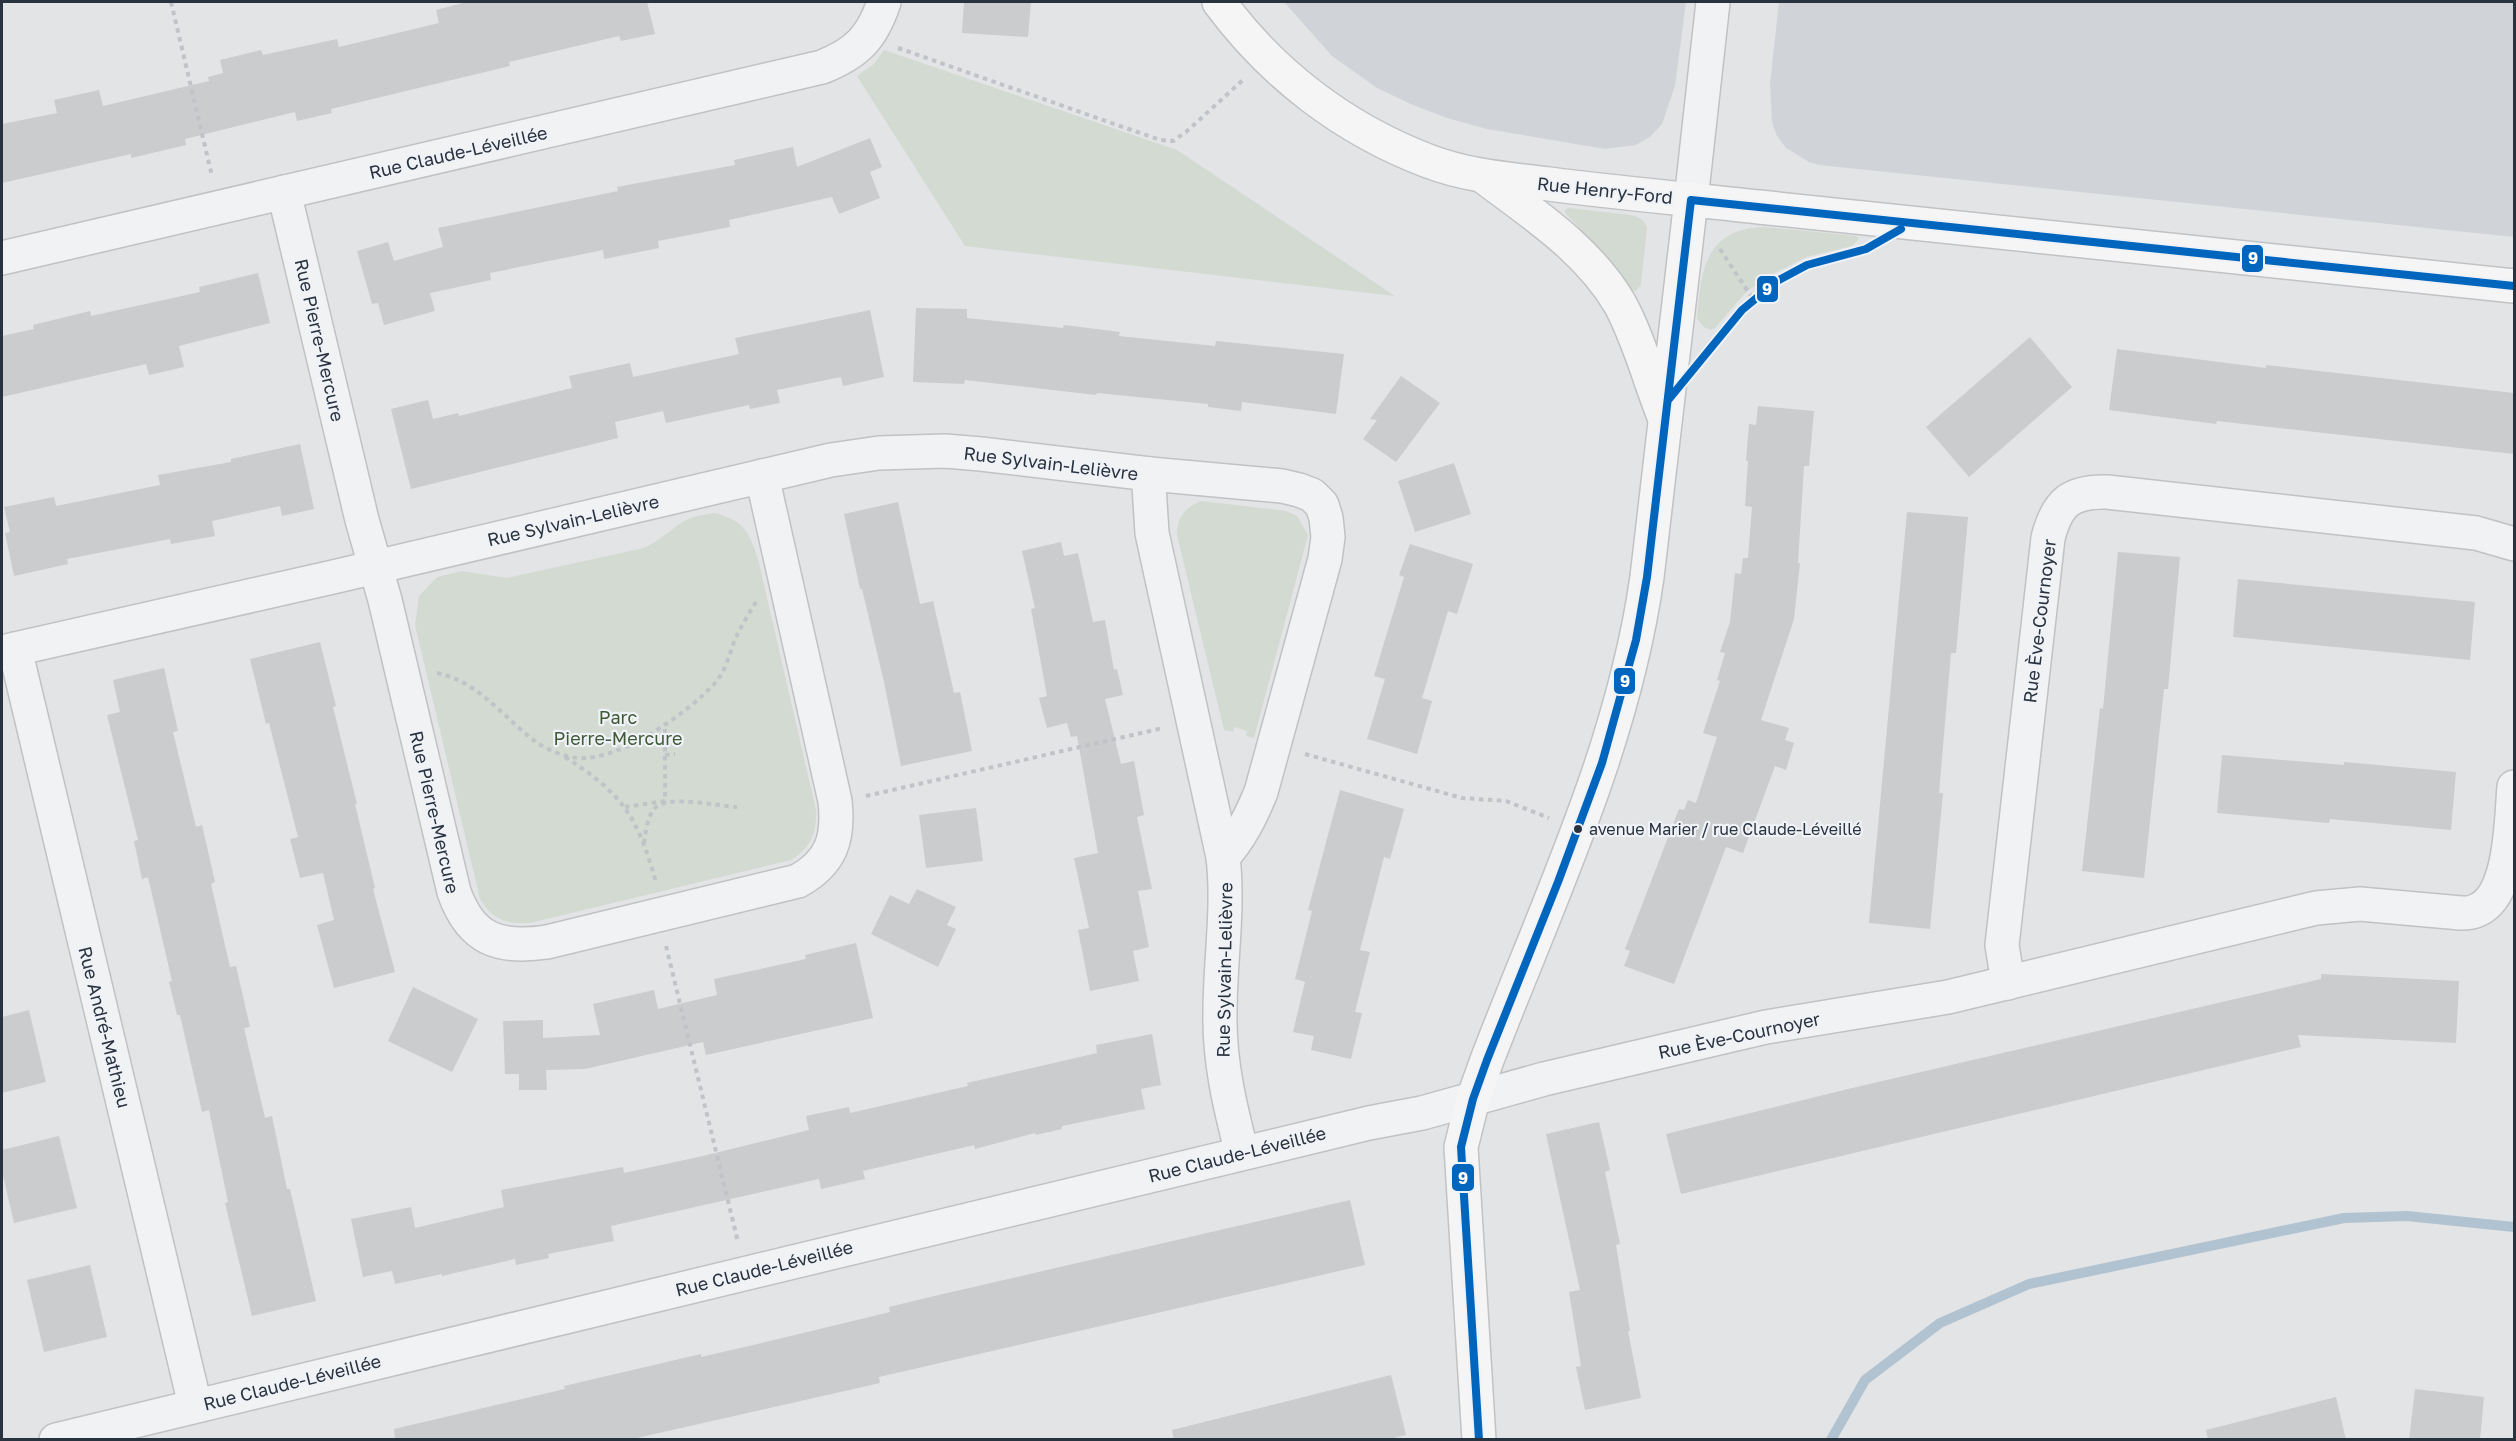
<svg xmlns="http://www.w3.org/2000/svg" width="2516" height="1441" font-family="'Golos Text',sans-serif">
<style>
.built{fill:#d0d4d9}
.green{fill:#d3dad2}
.lines{fill:none;stroke-linecap:round;stroke-linejoin:round}
.stream{stroke:#b1c2d0;stroke-width:10}
.building{fill:#caccce}
.street-casing{stroke:#c0c2c4;stroke-width:36}
.secondary-casing{stroke:#c0c2c4;stroke-width:36}
.path{stroke:#c0c3c7;stroke-width:4;stroke-dasharray:4.5 4.5;stroke-linecap:butt}
.street{stroke:#f1f2f3;stroke-width:33}
.secondary{stroke:#f5f5f6;stroke-width:33}
.bus-1-casing{stroke:#eff2f6;stroke-width:12}
.bus-1{stroke:#0065bd;stroke-width:8}
.bus-dot{fill:#29323f;stroke:#eff2f6;stroke-width:2}
.labels{text-anchor:middle;dominant-baseline:central;stroke-width:4.5;stroke-linejoin:round;paint-order:stroke}
.bus-label{font-size:16px;fill:#29323f;stroke:#eff2f6;text-anchor:start}
.street-label{font-size:18px;fill:#29323f;stroke:#eff2f6}
.park-label{font-size:18px;fill:#405a37;stroke:#eff2f6}
.line-badge{stroke:#eff2f6;stroke-width:2}
.badge-label{font-size:16px;text-anchor:middle;font-weight:bold;fill:#fff}
</style>
<rect width="100%" height="100%" fill="#e2e4e6"/>
<g class="built">
<polygon points="1284,2 1686,2 1675,86 1662,124 1650,137 1636,145 1605,149 1487,129 1447,118 1413,105 1377,88 1332,56"/>
<polygon points="1779,2 2514,2 2514,237 1819,165 1809,162 1786,148 1777,136 1772,122 1770,84"/>
</g>
<g class="green">
<polygon points="884,50 1177,150 1395,296 965,246 857,76 874,64"/>
<path d="M 1569,208 L 1630,215 C 1639,217 1644,219 1647,228 L 1641,284 L 1637,290 L 1632,292 L 1601,250 L 1565,213 L 1565,210 Z"/>
<path d="M 1765,227 L 1856,236 L 1859,239 L 1852,246 L 1806,257 L 1769,276 L 1745,293 L 1715,328 L 1710,330 L 1704,327 L 1697,319 C 1701,269 1705,229 1765,227 Z"/>
<path d="M 1201,501 L 1286,511 L 1297,516 L 1308,535 L 1254,738 L 1246,736 L 1247,731 L 1234,727 L 1233,732 L 1224,730 L 1177,535 C 1177,517 1185,508 1201,501 Z"/>
<path d="M 714,513 C 743,520 749,531 758,559 L 816,810 C 817,832 811,848 791,860 L 530,923 C 506,924 493,920 480,899 L 415,625 L 419,596 L 437,577 L 462,571 L 507,578 L 644,548 C 659,541 668,532 681,523 C 691,516 703,515 714,513 Z"/>
</g>
<g class="lines">
<polyline class="stream" points="1831,1440 1865,1380 1940,1323 2029,1284 2344,1218 2407,1216 2514,1227"/>
</g>
<g class="building">
<polygon points="467,2 647,2 655,34 621,41 619,36 509,62 510,66 331,109 332,113 297,121 295,112 185,139 186,145 131,158 131,154 2,183 2,124 57,113 54,100 99,90 103,106 209,81 208,77 223,73 220,60 261,50 263,55 337,39 339,47 439,23 436,10"/>
<polygon points="964,2 1031,2 1028,37 962,33"/>
<polygon points="870,138 882,167 870,172 880,198 839,214 832,197 729,220 730,227 658,241 659,248 604,259 603,250 490,273 491,280 430,293 435,311 384,325 378,303 372,304 357,251 388,242 394,261 443,247 438,228 618,191 617,187 735,165 734,160 793,147 797,167"/>
<polygon points="258,273 270,323 179,346 184,367 149,375 146,364 2,397 2,336 34,329 33,325 90,311 91,316 200,292 199,287"/>
<polygon points="916,308 967,309 967,318 1063,328 1064,325 1120,332 1119,336 1215,346 1216,341 1344,354 1336,414 1242,402 1241,411 1208,407 1208,404 1097,393 1096,395 965,380 964,384 913,382"/>
<polygon points="870,310 884,377 843,386 841,377 777,390 780,403 750,409 749,405 666,423 663,411 615,422 618,438 411,489 391,409 428,400 433,419 458,413 459,416 572,388 569,376 630,363 633,377 739,354 735,338"/>
<polygon points="2030,337 2072,387 1969,477 1926,427"/>
<polygon points="2117,349 2266,368 2266,365 2514,393 2514,454 2217,421 2216,424 2109,410"/>
<polygon points="1401,376 1440,403 1396,462 1363,439 1377,420 1370,419"/>
<polygon points="1758,406 1814,411 1809,466 1804,466 1798,563 1800,563 1794,619 1761,720 1789,728 1785,740 1794,743 1786,770 1775,766 1743,853 1726,847 1674,984 1624,966 1630,951 1625,949 1679,809 1684,810 1688,800 1696,803 1717,737 1703,733 1720,681 1717,680 1725,653 1720,652 1730,622 1735,573 1741,574 1743,558 1748,558 1752,507 1745,506 1748,461 1746,461 1749,424 1756,425"/>
<polygon points="300,444 314,509 282,516 280,506 212,521 215,536 171,544 170,539 67,559 68,564 14,576 5,533 10,532 4,507 54,497 56,506 160,485 158,475 231,462 231,459"/>
<polygon points="1454,463 1471,514 1415,532 1398,481"/>
<polygon points="898,502 920,604 933,601 954,693 960,692 972,751 901,766 884,682 862,589 860,589 844,514"/>
<polygon points="1907,512 1968,517 1956,653 1951,653 1939,793 1943,793 1930,929 1869,923"/>
<polygon points="1061,542 1064,556 1078,553 1093,622 1105,620 1114,670 1117,669 1123,695 1105,699 1121,764 1134,761 1144,815 1137,817 1152,889 1138,891 1149,947 1133,951 1139,981 1090,991 1078,930 1089,928 1074,858 1098,853 1077,736 1071,737 1067,723 1047,728 1039,698 1047,696 1031,609 1035,608 1022,551"/>
<polygon points="1410,544 1473,564 1457,614 1448,611 1422,698 1432,701 1417,754 1367,739 1385,679 1374,676 1404,577 1399,575"/>
<polygon points="2118,552 2180,557 2168,689 2164,689 2144,878 2082,871 2100,708 2103,709"/>
<polygon points="2238,579 2475,602 2470,660 2233,637"/>
<polygon points="320,642 336,706 333,707 357,804 355,804 375,888 373,889 395,972 334,988 317,925 334,920 323,873 300,878 290,839 298,837 269,723 266,724 250,659"/>
<polygon points="164,668 178,731 173,732 196,827 202,825 215,882 211,884 230,967 236,966 250,1027 244,1028 265,1118 272,1116 287,1189 290,1189 316,1301 252,1316 225,1203 228,1202 209,1110 202,1112 180,1015 177,1015 169,982 172,981 148,877 142,879 134,841 138,840 107,715 120,712 113,680"/>
<polygon points="2222,755 2344,765 2344,762 2456,772 2451,830 2330,819 2329,823 2217,813"/>
<polygon points="1340,790 1404,809 1390,859 1384,857 1360,950 1370,952 1355,1012 1362,1013 1351,1059 1311,1050 1314,1036 1293,1032 1305,982 1295,979 1312,911 1308,910"/>
<polygon points="976,808 983,861 926,868 919,815"/>
<polygon points="917,889 956,907 947,925 956,929 938,967 871,934 890,895 909,904"/>
<polygon points="856,943 873,1018 706,1055 703,1042 585,1069 546,1070 547,1090 519,1090 519,1074 505,1074 503,1021 543,1020 543,1038 600,1035 593,1004 654,990 658,1009 717,995 714,979 806,959 805,955"/>
<polygon points="2321,974 2459,981 2456,1043 2298,1035 2301,1047 1681,1194 1666,1134 1848,1089 2321,979"/>
<polygon points="413,987 478,1019 452,1072 388,1041"/>
<polygon points="29,1010 46,1082 2,1093 2,1017"/>
<polygon points="1152,1034 1161,1085 1141,1089 1145,1109 1062,1126 1062,1129 1036,1135 1035,1133 975,1149 974,1145 863,1171 865,1179 821,1189 819,1179 611,1226 614,1241 548,1254 549,1258 516,1265 515,1259 442,1276 442,1274 395,1284 392,1271 363,1277 351,1219 411,1207 415,1228 504,1207 501,1190 623,1167 624,1173 703,1156 809,1130 806,1116 849,1107 850,1113 968,1086 967,1083 1097,1053 1096,1045"/>
<polygon points="1599,1122 1610,1170 1605,1172 1620,1244 1616,1245 1630,1331 1628,1331 1641,1398 1585,1410 1576,1367 1581,1366 1569,1292 1580,1290 1546,1134"/>
<polygon points="59,1136 77,1208 14,1223 2,1171 2,1150"/>
<polygon points="1350,1200 1365,1265 879,1377 880,1383 628,1440 395,1440 394,1429 565,1389 564,1386 701,1354 701,1357 770,1341 890,1312 889,1307 930,1297"/>
<polygon points="90,1265 107,1337 44,1352 27,1280"/>
<polygon points="1391,1375 1406,1435 1386,1440 1174,1440 1172,1430"/>
<polygon points="2415,1389 2484,1397 2480,1440 2409,1440"/>
<polygon points="2336,1397 2346,1440 2208,1440 2206,1430"/>
</g>
<g class="lines">
<g class="street-casing">
<g id="street">
<path d="M 284,192 L 362,520 L 385,600 L 454,892 C 471,940 499,949 547,942 L 798,881 C 832,862 839,838 835,801 L 762,476"/>
<polyline points="1691,200 1713,2"/>
<path d="M 2,258 L 822,67 C 857,53 872,38 884,2"/>
<path d="M 1150,474 L 1149,486 L 1152,533 L 1223,857 C 1229,908 1220,961 1220,1013 C 1219,1061 1230,1107 1242,1153"/>
<polyline points="15,649 195,1405"/>
<path d="M 2,652 L 333,577 L 831,460 L 879,453 L 945,451 L 981,454 L 1150,474 L 1282,486 L 1299,490 L 1312,495 L 1322,505 L 1326,518 L 1328,537 L 1325,559 L 1261,792 C 1251,816 1241,837 1223,857"/>
<path d="M 2008,983 L 2002,945 L 2048,538 C 2057,503 2070,491 2107,492 L 2476,533 L 2514,544"/>
<path d="M 56,1440 L 1369,1123 L 1422,1113 L 1544,1079 L 1766,1027 L 1948,997 L 2316,908 L 2360,904 L 2461,913 C 2466,913 2471,913 2475,911 C 2512,899 2511,819 2514,787"/>
</g>
</g>
<g class="secondary-casing">
<g id="secondary">
<path d="M 1219,2 C 1272,74 1344,129 1428,161 C 1467,176 1508,179 1549,184 C 1619,193 1689,199 1759,207 C 2011,234 2263,258 2514,286"/>
<path d="M 1484,177 C 1533,214 1588,249 1620,304 C 1639,339 1650,382 1665,419"/>
<path d="M 1479,1440 L 1461,1147 L 1473,1099 L 1487,1060 C 1548,901 1623,747 1647,577 L 1691,200"/>
</g>
</g>
<g class="path">
<polyline points="171,2 212,176"/>
<polyline points="898,48 1160,140 1173,141 1186,132 1244,79"/>
<polyline points="1720,249 1753,299"/>
<path d="M 1709,349 C 1744,300 1790,262 1852,252"/>
<path d="M 437,673 C 478,681 504,718 536,742 C 548,750 564,757 578,758 C 620,761 688,713 715,683 C 725,672 729,656 734,642 C 740,628 748,615 756,602"/>
<polyline points="1305,754 1462,798 1506,801 1549,818"/>
<polyline points="665,755 675,754"/>
<path d="M 565,757 C 623,794 637,816 656,882"/>
<polyline points="866,796 1163,728"/>
<polyline points="625,807 665,801 665,726"/>
<path d="M 644,843 C 646,831 647,816 656,807 C 670,795 718,806 737,807"/>
<polyline points="666,946 738,1242"/>
</g>
<use href="#street" class="street"/>
<use href="#secondary" class="secondary"/>
<g class="bus-1-casing">
<g id="bus-1">
<polyline points="1669,399 1742,310 1777,281 1807,265 1866,249 1901,229"/>
<polyline points="1479,1440 1461,1147 1473,1099 1487,1060 1558,882 1602,763 1636,640 1647,577 1691,200 2514,286"/>
</g>
</g>
<use href="#bus-1" class="bus-1"/>
</g>
<circle class="bus-dot" cx="1578" cy="829" r="5"/>
<g class="labels">
<g class="bus-label">
<text x="1589" y="829">avenue Marier / rue Claude-Léveillé</text>
</g>
<g class="street-label">
<text transform="translate(458 152) rotate(-13)">Rue Claude-Léveillée</text>
<text transform="translate(1605 190) rotate(6)">Rue Henry-Ford</text>
<text transform="translate(320 340) rotate(77)">Rue Pierre-Mercure</text>
<text transform="translate(1051 463) rotate(7)">Rue Sylvain-Lelièvre</text>
<text transform="translate(573 520) rotate(-13)">Rue Sylvain-Lelièvre</text>
<text transform="translate(2039 621) rotate(-83)">Rue Ève-Cournoyer</text>
<text transform="translate(435 812) rotate(77)">Rue Pierre-Mercure</text>
<text transform="translate(1224 970) rotate(-89)">Rue Sylvain-Lelièvre</text>
<text transform="translate(105 1027) rotate(76)">Rue André-Mathieu</text>
<text transform="translate(1739 1035) rotate(-12)">Rue Ève-Cournoyer</text>
<text transform="translate(1237 1154) rotate(-14)">Rue Claude-Léveillée</text>
<text transform="translate(764 1268) rotate(-14)">Rue Claude-Léveillée</text>
<text transform="translate(292 1382) rotate(-14)">Rue Claude-Léveillée</text>
</g>
<g class="park-label">
<text x="618" y="717">Parc<tspan x="618" dy="21">Pierre-Mercure</tspan></text>
</g>
</g>
<g class="line-badge">
<rect x="2241" y="244" width="23" height="29" rx="6" fill="#0065bd"/>
<rect x="1756" y="275" width="23" height="28" rx="6" fill="#0065bd"/>
<rect x="1613" y="667" width="23" height="28" rx="6" fill="#0065bd"/>
<rect x="1451" y="1163" width="24" height="29" rx="6" fill="#0065bd"/>
</g>
<g class="badge-label">
<text x="2253" y="264">9</text>
<text x="1767" y="295">9</text>
<text x="1625" y="687">9</text>
<text x="1463" y="1184">9</text>
</g>
<rect width="2516" height="1441" fill="none" stroke="#29323f" stroke-width="6"/>
</svg>
